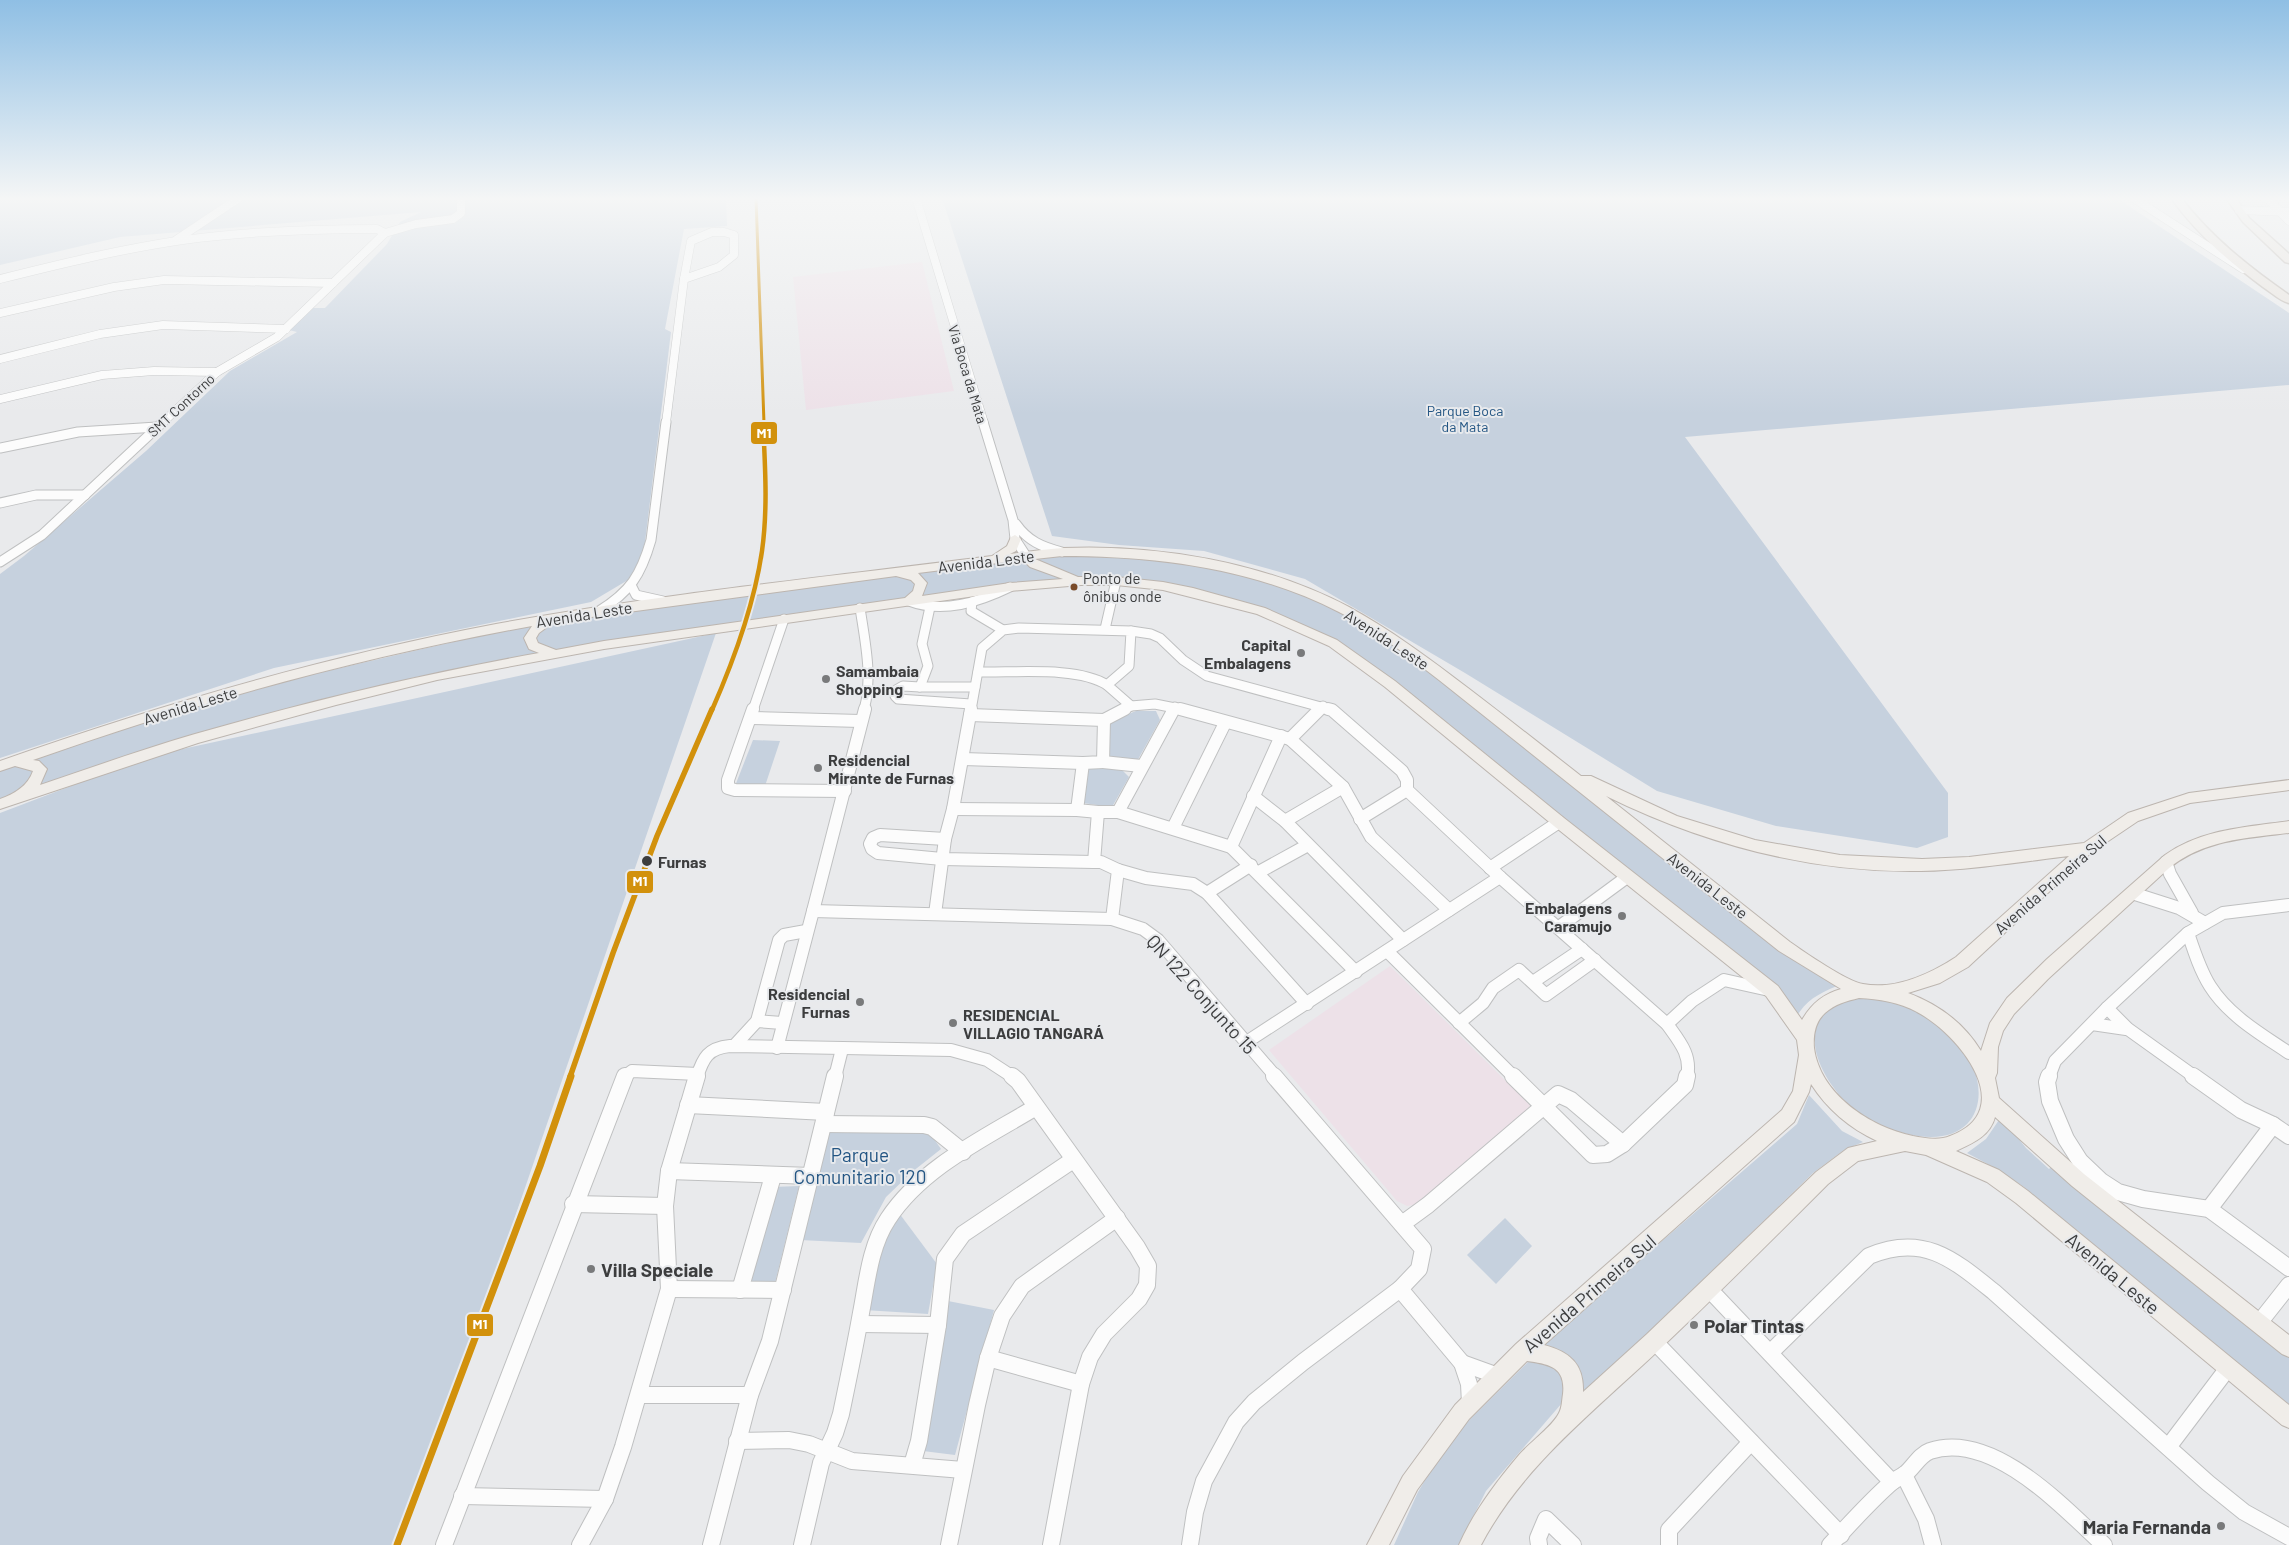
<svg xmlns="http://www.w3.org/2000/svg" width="2289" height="1545" font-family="Barlow,sans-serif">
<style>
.education{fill:#ede1e8}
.green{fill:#c6d1de}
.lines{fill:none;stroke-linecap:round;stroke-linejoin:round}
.minor-far3-casing{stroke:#bfc0c1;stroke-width:9}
.minor-far2-casing{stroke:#bfc0c1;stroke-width:11}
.minor-far1-casing{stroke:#bfc0c1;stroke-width:14}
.minor-casing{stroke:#bfc0c1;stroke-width:18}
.major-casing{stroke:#bcb5af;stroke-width:2}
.highway-casing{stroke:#bcb5af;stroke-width:3}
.minor-far3{stroke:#fcfcfc;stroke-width:8}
.minor-far2{stroke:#fcfcfc;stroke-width:9}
.minor-far1{stroke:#fcfcfc;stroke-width:12}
.minor{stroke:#fcfcfc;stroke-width:16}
.major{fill:#f0ede9;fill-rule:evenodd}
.highway{fill:#e8e2dc;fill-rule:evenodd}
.metro-1-far3-casing{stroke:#e8eaed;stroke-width:5.5}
.metro-1-far2-casing{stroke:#e8eaed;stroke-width:8}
.metro-1-far1-casing{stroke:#e8eaed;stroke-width:9}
.metro-1-casing{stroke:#e8eaed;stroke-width:11}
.metro-1-far3{stroke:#d2910c;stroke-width:3}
.metro-1-far2{stroke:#d2910c;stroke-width:4.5}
.metro-1-far1{stroke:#d2910c;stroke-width:5.5}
.metro-1{stroke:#d2910c;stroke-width:7}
.bus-dot{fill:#7a4b2a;stroke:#e8eaed;stroke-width:2}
.poi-dot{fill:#797a7b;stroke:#e8eaed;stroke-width:2}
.stop-dot{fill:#3c3d3e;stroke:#e8eaed;stroke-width:2}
.labels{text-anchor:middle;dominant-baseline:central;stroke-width:4;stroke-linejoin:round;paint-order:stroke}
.far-street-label{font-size:14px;fill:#3c3d3e;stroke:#e8eaed}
.far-park-label{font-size:14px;fill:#235583;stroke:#e8eaed}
.bus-label{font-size:15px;fill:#3c3d3e;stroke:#e8eaed;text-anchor:start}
.street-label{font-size:16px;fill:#3c3d3e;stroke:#e8eaed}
.poi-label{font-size:16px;font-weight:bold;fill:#3c3d3e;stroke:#e8eaed;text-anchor:end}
.stop-label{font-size:16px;font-weight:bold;fill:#3c3d3e;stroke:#e8eaed;text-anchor:start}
.near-street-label{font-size:19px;fill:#3c3d3e;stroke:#e8eaed}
.near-park-label{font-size:19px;fill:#235583;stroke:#e8eaed}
.near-poi-label{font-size:19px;font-weight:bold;fill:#3c3d3e;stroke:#e8eaed;text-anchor:start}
.line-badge{stroke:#e8eaed;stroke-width:2}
.badge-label{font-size:14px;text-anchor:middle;font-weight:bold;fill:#fff}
</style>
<rect width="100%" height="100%" fill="#e9eaec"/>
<g class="education">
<polygon points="922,262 954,391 806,410 793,277"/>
<polygon points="1390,966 1535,1110 1414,1205 1407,1206 1397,1201 1269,1050"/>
</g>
<g class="green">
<polygon points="0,198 726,198 727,226 684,229 665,329 671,332 643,558 628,580 591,602 274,668 0,758 0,574 24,556 146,451 230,371 297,332 289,330 312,308 325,308 387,244 400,222 421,212 120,237 0,265"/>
<polygon points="942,198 2117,198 2289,313 2289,385 1685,437 1948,793 1948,837 1917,848 1776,826 1657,791 1465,673 1305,579 1204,551 1119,545 1052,536"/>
<path d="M 1158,555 L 1279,581 L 1364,621 L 1837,986 C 1818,994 1804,1001 1795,1020 L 1391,684 L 1295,622 L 1162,587 L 1081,583 L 1027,556 Z"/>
<polygon points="1026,557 1080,583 1009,588 574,650 416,677 204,731 0,800 0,767 17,761 40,774 28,758 187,709 310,675 556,618"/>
<polygon points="716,633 402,1545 0,1545 0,813 150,756"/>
<polygon points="1136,711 1156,711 1160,720 1136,763 1107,758 1104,743 1111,721"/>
<polygon points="753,740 780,741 765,786 735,786"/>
<polygon points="1089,767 1120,768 1129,777 1112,807 1083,803 1084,772"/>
<path d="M 1878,998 C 1906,1005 1930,1015 1952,1036 C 1994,1076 1989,1146 1918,1136 C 1893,1132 1866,1122 1847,1103 C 1823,1080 1795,1030 1834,1006 C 1847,997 1863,998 1878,998 Z"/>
<polygon points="1809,1095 1842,1131 1863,1142 1844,1150 1813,1173 1583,1396 1542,1345 1797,1124"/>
<polygon points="2001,1117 2026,1148 2049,1169 2052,1166 2289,1352 2289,1407 2024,1187 1997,1169 1967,1153 1986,1139"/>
<polygon points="827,1124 927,1129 941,1149 912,1172 886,1197 861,1243 800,1240"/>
<polygon points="799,1186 775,1283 743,1281 772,1187"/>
<polygon points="899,1213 937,1264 928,1314 864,1310 878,1253"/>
<polygon points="1505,1218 1532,1246 1496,1284 1467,1255"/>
<polygon points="948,1301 994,1310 955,1455 923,1451"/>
<polygon points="1529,1361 1555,1365 1564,1383 1562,1403 1486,1491 1459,1545 1394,1545 1418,1492 1449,1440"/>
</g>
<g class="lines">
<g class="minor-far3-casing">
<g id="minor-far3">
<polyline points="916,198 984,423"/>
<polyline points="2133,198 2243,269"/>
<polyline points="2267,198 2289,221"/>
<polyline points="2239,210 2289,212"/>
<polygon points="712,232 724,232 734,235 734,255 719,267 684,279 691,241"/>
<polyline points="176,240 239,198"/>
<path d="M 0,279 C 60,264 121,249 183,240 C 247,231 312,229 377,229 L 385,233"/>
<polyline points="0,313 114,287 164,280 333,283"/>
<polyline points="0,359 100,334 163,325 286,329"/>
<polyline points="0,399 102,375 154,371 217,372"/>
<polyline points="162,423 217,372 277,337 385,233 416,224 453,219 461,213 461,198"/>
<polyline points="666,423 684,279"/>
</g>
</g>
<g class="minor-far2-casing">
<g id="minor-far2">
<polyline points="983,422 1013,520 1015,539 1026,556"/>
<polyline points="0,448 78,432 157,427"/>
<polyline points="0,503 36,495 85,495"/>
<path d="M 1016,524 C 1028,541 1042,547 1062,552"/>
<polyline points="0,562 42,535 163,422"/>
<polyline points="632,587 636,595 663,601"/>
<path d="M 909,601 C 943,614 979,602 1010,587"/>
<polyline points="972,602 971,611 1003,630"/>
<polyline points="930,607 922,644 928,666 920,687 975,687"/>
<path d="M 860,608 C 865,641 873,678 864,710"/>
<path d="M 599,611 C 630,592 641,575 651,540 L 666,422"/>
<polyline points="1105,629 1116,581"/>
<polyline points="1131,631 1151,634 1160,638 1183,660 1207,676 1332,710"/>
<path d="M 978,672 C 1014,673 1078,666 1107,685"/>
<polyline points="920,687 903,686 896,690 895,696 898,699 971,704"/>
<polyline points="1131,706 1155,704 1185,710"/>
<polyline points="753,710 784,619"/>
<polyline points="971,710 982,648 1003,630 1019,628 1131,631 1129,666 1107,685 1131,706 1123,710"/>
<polyline points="1173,710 1175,707"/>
<polyline points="1319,710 1323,706"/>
</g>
</g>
<g class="minor-far1-casing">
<g id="minor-far1">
<polyline points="753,709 728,780 728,788 735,790 845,791"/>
<polyline points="865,709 813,911 1112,919 1143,929 1158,940 1276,1077"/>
<polyline points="1180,709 1290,739 1320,709"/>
<polyline points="970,715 1104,720 1125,709"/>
<polyline points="751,718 860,721"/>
<polyline points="1104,720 1103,762 1083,763 1077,810 1098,812 1094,862 1101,862 1118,870 1112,919"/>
<polyline points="1281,736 1231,847 1356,972"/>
<polyline points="1290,739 1343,787 1371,837 1449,910"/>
<polyline points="963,759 1083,763"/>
<polyline points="1103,762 1141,766"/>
<polyline points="1253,796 1285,821 1403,940"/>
<polyline points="953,809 1077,810"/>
<polyline points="1098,812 1118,812 1231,847"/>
<polyline points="1118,812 1174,709"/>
<polyline points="1360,819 1407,790"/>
<polyline points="1285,821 1343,787"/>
<polyline points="1173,828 1225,723"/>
<polyline points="945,839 880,835 873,838 870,844 872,849 878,853 942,859 1094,862"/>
<polyline points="2166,862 2170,874 2192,913"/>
<polyline points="1490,868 1559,822"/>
<polyline points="1118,870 1146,878 1193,884 1207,893 1307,1004"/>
<polyline points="1259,872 1308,845"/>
<path d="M 1500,877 L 1667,1024 C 1679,1041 1692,1055 1687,1077"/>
<polyline points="1207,893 1251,865"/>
<polyline points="2132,893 2179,908 2205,923"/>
<path d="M 2289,905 L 2223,913 L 2188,933 C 2194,951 2200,970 2210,986 C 2229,1016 2261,1034 2289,1053"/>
<polyline points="935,914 945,839 953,809 971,709"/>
<polyline points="1559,927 1627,877"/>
<polyline points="1387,951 1514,1077"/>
<polyline points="1533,982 1582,949"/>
<polyline points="2107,1008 2128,1029 2195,1077"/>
<polyline points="757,1021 782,1023"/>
<polyline points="1459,1023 1483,1003 1493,988 1519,970 1546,995 1595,960"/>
<polyline points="1667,1024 1692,1001 1724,980 1769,990"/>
<polyline points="2092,1024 2126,1029"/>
<polyline points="1245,1043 1500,877 1407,790 1407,780 1402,771 1332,710 1328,709"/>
<polyline points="734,1046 757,1021 779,940 784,935 806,931"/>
<polyline points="777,1048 813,911"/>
<polyline points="624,1077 632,1071 698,1074"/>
<path d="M 697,1077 C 703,1058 708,1048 730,1046 L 951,1050 L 987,1060 L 1013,1077"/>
<polyline points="835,1077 842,1049"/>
<polyline points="2049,1077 2055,1061 2107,1008 2188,933"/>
</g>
</g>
<g class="minor-casing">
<g id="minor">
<polyline points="1012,1076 1018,1081 1137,1247 1148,1266 1147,1285 1139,1299 1104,1334 1090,1357 1081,1384 1051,1545"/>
<polyline points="1513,1076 1593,1155 1607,1154 1623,1144 1685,1085 1687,1076"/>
<polyline points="2049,1076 2047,1082 2050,1101 2066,1139 2080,1161 2101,1181 2118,1192 2143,1199 2209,1209 2289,1268"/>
<polyline points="2193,1076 2241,1110 2273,1125 2289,1136"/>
<polyline points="688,1105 826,1112"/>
<polyline points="824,1124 924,1125 932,1127 963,1152"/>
<polyline points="669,1171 811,1176"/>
<polyline points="573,1204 665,1206"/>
<polyline points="2209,1209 2273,1125"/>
<polyline points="1402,1224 1428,1205 1558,1094 1571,1100 1623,1144"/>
<polyline points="1708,1288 1892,1482"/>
<polyline points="669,1289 783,1290"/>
<polyline points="1400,1289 1462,1363 1469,1384 1470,1403"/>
<polyline points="740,1290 773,1176"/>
<polyline points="2259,1323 2289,1285"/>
<polyline points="860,1324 938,1325"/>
<polyline points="1654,1341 1841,1535"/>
<path d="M 1771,1352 L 1869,1256 C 1923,1233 1953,1259 1994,1292 L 2208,1483 L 2244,1512 L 2289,1537"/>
<polyline points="988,1358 1081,1384"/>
<polyline points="1462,1363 1498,1376"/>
<polyline points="639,1395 750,1395"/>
<polyline points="737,1441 789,1440 809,1444 852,1461 963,1470"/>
<polyline points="2169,1446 2228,1368"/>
<polyline points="912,1465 919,1441 938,1325 945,1259 963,1234 1073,1160"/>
<polyline points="1904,1475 1926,1519 1933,1545"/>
<polyline points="462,1496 605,1499"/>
<polyline points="444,1545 625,1076"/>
<polyline points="580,1545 605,1499 623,1447 669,1289 665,1206 669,1171 697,1076"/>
<polyline points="711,1545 750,1395 770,1341 835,1076"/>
<path d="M 802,1545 L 821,1463 L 835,1433 L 841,1414 C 848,1380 855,1347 861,1313 C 867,1282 870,1246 888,1219 C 922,1167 985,1138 1036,1107"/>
<polyline points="949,1545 977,1405 988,1358 1002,1316 1022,1286 1117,1218"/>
<polyline points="1190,1545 1195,1512 1204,1481 1236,1422 1254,1402 1303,1362 1400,1289 1419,1269 1423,1249 1274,1076"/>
<polyline points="1539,1545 1538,1538 1546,1519 1573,1545"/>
<polyline points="1669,1545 1669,1530 1751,1442"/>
<path d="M 1830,1545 C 1850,1524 1870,1501 1892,1482 C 1896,1479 1901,1477 1905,1474 C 1914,1467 1919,1455 1930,1451 C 1992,1430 2063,1507 2104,1545"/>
</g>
</g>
<g class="major-casing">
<path id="major" d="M 1015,535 L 1021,539 L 1016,551 L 1010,554 C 1027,552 1045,549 1063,548 C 1158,544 1264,562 1349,607 C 1391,630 1430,659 1468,688 C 1506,717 1544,747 1581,776 L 1591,776 L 1677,816 L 1755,840 L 1840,855 L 1922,859 L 1969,857 L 2084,843 L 2128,813 L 2189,793 L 2289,780 L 2289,790 L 2190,803 L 2138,821 L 2092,852 L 1968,967 L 1940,983 L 1908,993 C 1938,1004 1964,1023 1981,1051 L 1990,1023 L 2007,998 L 2047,959 L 2165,855 C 2201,829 2247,827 2289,821 L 2289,833 C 2246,838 2203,840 2168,869 L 2048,979 L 2014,1014 L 2003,1031 L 1998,1047 L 1997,1073 L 1995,1078 L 1999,1098 L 2084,1174 L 2289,1335 L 2289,1357 L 2282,1354 L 2072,1186 L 1995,1117 C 1990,1136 1973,1143 1956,1151 L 1999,1170 L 2028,1191 L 2289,1405 L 2289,1428 L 2282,1425 L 2016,1203 L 1987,1182 L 1926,1155 L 1905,1151 L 1858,1161 L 1828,1184 C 1773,1239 1718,1294 1661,1348 C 1597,1409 1523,1465 1481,1545 L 1459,1545 C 1473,1513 1496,1482 1519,1455 C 1529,1443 1553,1426 1559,1413 C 1562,1408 1562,1400 1563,1394 C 1566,1367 1549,1364 1527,1361 L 1469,1419 L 1417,1490 L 1389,1545 L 1367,1545 L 1403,1476 L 1455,1405 L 1516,1344 L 1782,1110 L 1793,1091 L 1799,1055 L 1797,1040 L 1766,996 L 1554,826 L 1385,687 L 1329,646 L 1257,614 L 1163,590 L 1116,585 L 1081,585 L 1010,591 L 604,649 L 437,680 L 336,705 L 198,743 L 0,809 L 0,799 C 14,794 28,786 33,771 L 15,766 L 0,771 L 0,761 C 162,704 327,656 496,624 C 660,594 826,577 992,556 L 1007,546 L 1011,537 ZM 1062,556 C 1157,556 1253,568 1339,612 C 1375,630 1407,655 1439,680 L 1779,951 L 1841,989 C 1823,994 1811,1004 1802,1020 L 1778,986 L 1564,818 L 1395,681 L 1337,640 L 1265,608 L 1193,588 L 1163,582 L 1116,577 L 1078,577 L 1035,559 ZM 1023,560 L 1030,567 L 1063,579 L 1010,583 L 922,596 L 927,583 L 918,573 ZM 896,576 L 911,580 L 915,584 L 913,591 L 905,598 L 604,641 L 556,650 L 538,643 L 536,638 L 539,633 L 554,622 ZM 532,626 L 524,638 L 529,649 L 539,653 C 423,674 309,701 195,734 C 143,749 91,768 40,785 L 47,769 L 39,761 L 33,760 C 196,702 362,657 532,626 ZM 1606,796 C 1704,844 1811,873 1921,871 C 1971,870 2020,862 2069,856 L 1956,957 C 1930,974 1895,990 1863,984 C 1848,982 1804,952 1790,942 ZM 1859,998 C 1879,999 1899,1002 1917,1012 C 1959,1034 2020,1110 1950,1136 C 1939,1141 1924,1138 1913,1136 C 1870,1127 1820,1094 1814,1048 C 1813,1035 1815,1022 1825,1013 C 1835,1004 1847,1001 1859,998 ZM 1811,1084 C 1827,1109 1849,1128 1877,1141 L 1848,1148 L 1816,1172 L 1647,1334 L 1583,1392 C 1584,1364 1570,1352 1544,1345 L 1794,1122 L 1809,1092 Z"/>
</g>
<g class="highway-casing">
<g id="highway">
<path d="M 2171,198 L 2181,198 C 2211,237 2249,267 2289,295 L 2289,303 C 2280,301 2271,292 2263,287 C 2228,261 2196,233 2171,198 Z"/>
<polygon points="2226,198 2236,198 2249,218 2289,254 2289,263 2285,262 2243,222"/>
</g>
</g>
<use href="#minor-far3" class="minor-far3"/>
<use href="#minor-far2" class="minor-far2"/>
<use href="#minor-far1" class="minor-far1"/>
<use href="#minor" class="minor"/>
<use href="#major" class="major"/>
<use href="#highway" class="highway"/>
<g class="metro-1-far3-casing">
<polyline id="metro-1-far3" points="756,198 764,423"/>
</g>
<g class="metro-1-far2-casing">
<path id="metro-1-far2" d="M 712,710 C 734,660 754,606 762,551 C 768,508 765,465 763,422"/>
</g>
<g class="metro-1-far1-casing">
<polyline id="metro-1-far1" points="570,1077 613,953 657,836 712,709"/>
</g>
<g class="metro-1-casing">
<polyline id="metro-1" points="397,1545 540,1166 571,1076"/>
</g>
<use href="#metro-1-far3" class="metro-1-far3"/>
<use href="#metro-1-far2" class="metro-1-far2"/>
<use href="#metro-1-far1" class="metro-1-far1"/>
<use href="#metro-1" class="metro-1"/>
</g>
<linearGradient id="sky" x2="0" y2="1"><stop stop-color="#8fbfe4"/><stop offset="0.48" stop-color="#f5f6f6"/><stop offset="1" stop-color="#f5f6f6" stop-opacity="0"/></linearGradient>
<rect width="2289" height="414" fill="url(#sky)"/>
<circle class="bus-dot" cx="1074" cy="587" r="4.5"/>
<g class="poi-dot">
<circle cx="1301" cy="653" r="5"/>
<circle cx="826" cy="679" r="5"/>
<circle cx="818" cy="768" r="5"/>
<circle cx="1622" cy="916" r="5"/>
<circle cx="860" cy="1002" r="5"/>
<circle cx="953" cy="1023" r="5"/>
<circle cx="591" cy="1269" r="5"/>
<circle cx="1694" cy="1325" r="5"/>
<circle cx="2221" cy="1526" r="5"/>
</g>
<circle class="stop-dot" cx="647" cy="861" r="6"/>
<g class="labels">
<g class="far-street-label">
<text transform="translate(968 374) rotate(73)">Via Boca da Mata</text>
<text transform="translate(181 405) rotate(-43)">SMT Contorno</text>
</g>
<g class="far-park-label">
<text x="1465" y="410">Parque Boca<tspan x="1465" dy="16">da Mata</tspan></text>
</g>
<g class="bus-label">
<text x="1083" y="578">Ponto de<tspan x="1083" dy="18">ônibus onde</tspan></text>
</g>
<g class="street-label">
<text transform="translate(986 561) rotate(-7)">Avenida Leste</text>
<text transform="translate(584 614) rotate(-9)">Avenida Leste</text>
<text transform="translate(1387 639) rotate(33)">Avenida Leste</text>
<text transform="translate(190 705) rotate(-17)">Avenida Leste</text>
<text transform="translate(2050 884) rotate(-41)">Avenida Primeira Sul</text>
<text transform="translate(1708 885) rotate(38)">Avenida Leste</text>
</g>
<g class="poi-label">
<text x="1291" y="644">Capital<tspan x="1291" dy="18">Embalagens</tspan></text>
<text x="836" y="670" text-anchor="start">Samambaia<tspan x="836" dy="18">Shopping</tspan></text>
<text x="828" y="759" text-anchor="start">Residencial<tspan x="828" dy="18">Mirante de Furnas</tspan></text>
<text x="1612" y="907">Embalagens<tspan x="1612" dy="18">Caramujo</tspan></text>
<text x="850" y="993">Residencial<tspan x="850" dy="18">Furnas</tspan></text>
<text x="963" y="1014" text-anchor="start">RESIDENCIAL<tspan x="963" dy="18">VILLAGIO TANGARÁ</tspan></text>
</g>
<g class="stop-label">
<text x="658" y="861">Furnas</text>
</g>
<g class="near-street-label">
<text transform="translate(1202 994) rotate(48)">QN 122 Conjunto 15</text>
<text transform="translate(2113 1273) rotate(40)">Avenida Leste</text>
<text transform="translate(1589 1293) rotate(-41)">Avenida Primeira Sul</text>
</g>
<g class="near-park-label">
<text x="860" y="1154">Parque<tspan x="860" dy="22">Comunitario 120</tspan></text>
</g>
<g class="near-poi-label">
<text x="601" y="1269">Villa Speciale</text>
<text x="1704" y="1325">Polar Tintas</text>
<text x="2211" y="1526" text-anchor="end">Maria Fernanda</text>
</g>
</g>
<g class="line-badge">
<rect x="750" y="421" width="28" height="24" rx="5" fill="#d2910c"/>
<rect x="626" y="870" width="28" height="24" rx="5" fill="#d2910c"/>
<rect x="466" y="1313" width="28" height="24" rx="5" fill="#d2910c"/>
</g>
<g class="badge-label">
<text x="764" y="438">M1</text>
<text x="640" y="886">M1</text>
<text x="480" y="1329">M1</text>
</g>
</svg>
